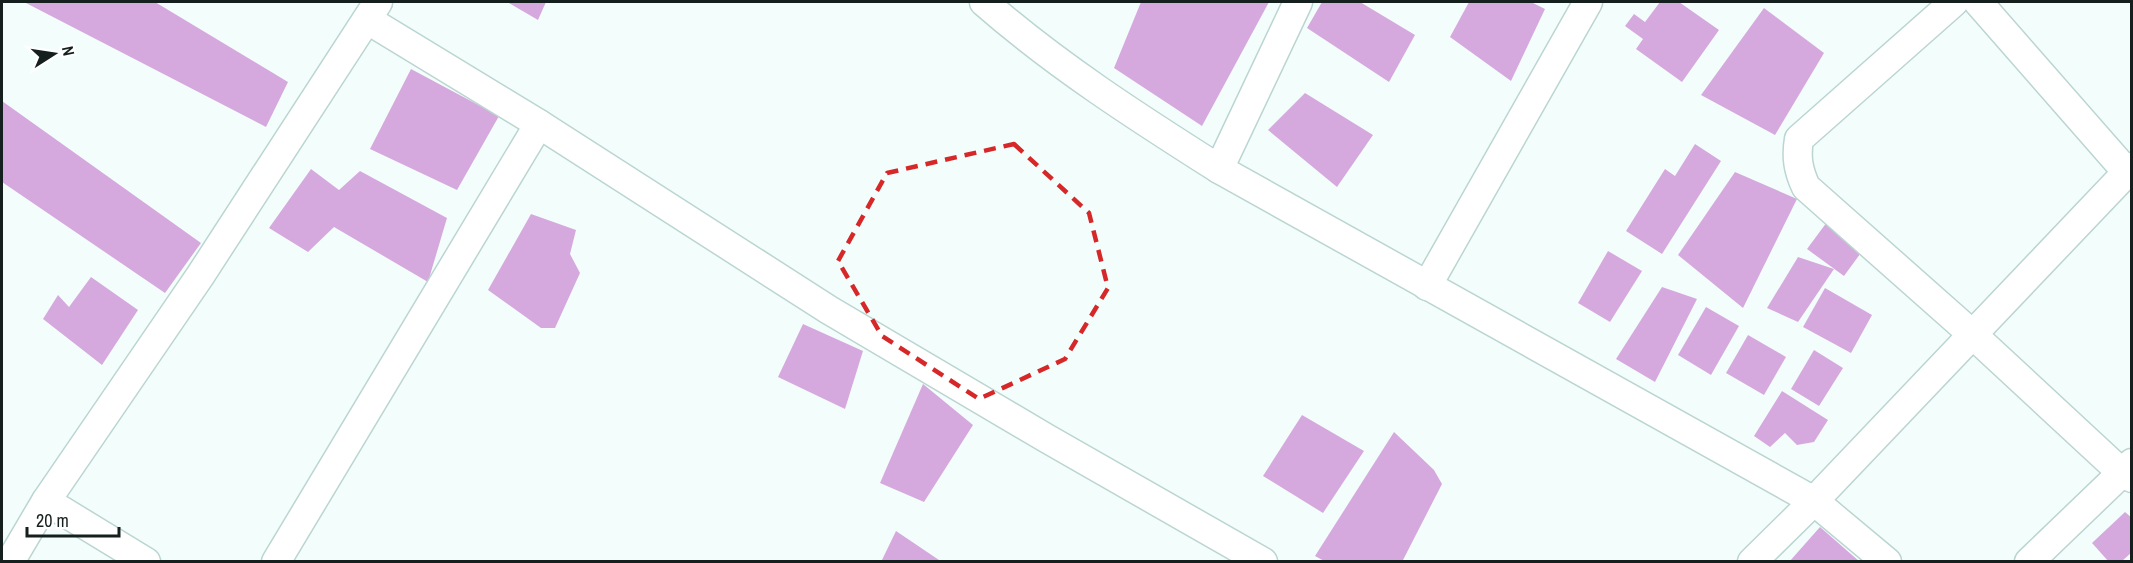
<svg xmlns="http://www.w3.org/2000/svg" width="2133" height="563" font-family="'Archivo Narrow',sans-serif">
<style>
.building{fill:#d6a9de}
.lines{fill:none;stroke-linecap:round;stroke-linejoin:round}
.street-casing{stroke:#bbd5d1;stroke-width:31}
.street{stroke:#fff;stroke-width:28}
.marked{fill:none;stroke:#d62828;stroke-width:4.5;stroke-dasharray:12 8;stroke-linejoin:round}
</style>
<rect width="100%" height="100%" fill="#f3fefc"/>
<g class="building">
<polygon points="24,2 155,2 288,82 266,127"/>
<polygon points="507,2 546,2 538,20"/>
<polygon points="1141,2 1269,2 1202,126 1114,68"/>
<polygon points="1322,2 1360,2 1415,35 1389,82 1307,28"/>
<polygon points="1469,2 1531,2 1545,9 1511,81 1450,37"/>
<polygon points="1660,2 1679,2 1719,30 1682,82 1636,49 1643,39 1625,26 1634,14 1645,22"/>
<polygon points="1764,8 1824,53 1775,135 1701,95"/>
<polygon points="411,69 499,116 457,190 370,149"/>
<polygon points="1305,93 1373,135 1337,187 1268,130"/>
<polygon points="2,101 201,243 165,293 2,182"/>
<polygon points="1695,144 1721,161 1662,254 1626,231 1665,169 1675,176"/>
<polygon points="311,169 339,190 360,171 447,218 428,282 334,227 308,252 269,228"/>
<polygon points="1735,172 1797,199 1743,308 1678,255"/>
<polygon points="531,214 576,230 570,254 580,273 555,328 541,328 488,290"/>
<polygon points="1827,222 1863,250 1844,276 1807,249"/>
<polygon points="1608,251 1642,271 1610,322 1578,303"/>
<polygon points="1798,257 1834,269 1798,322 1767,308"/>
<polygon points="91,277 138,310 102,365 43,319 58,295 69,307"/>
<polygon points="1662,287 1697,299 1655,382 1616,359"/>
<polygon points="1825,288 1872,315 1851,353 1803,327"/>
<polygon points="1706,307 1739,326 1711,375 1678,355"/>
<polygon points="803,324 863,351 845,409 778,377"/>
<polygon points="1748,335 1786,357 1764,395 1726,373"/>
<polygon points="1814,350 1843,368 1819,406 1791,389"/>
<polygon points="923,384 973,425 924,502 880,483"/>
<polygon points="1782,391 1828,420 1814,442 1797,445 1785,433 1770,447 1754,436"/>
<polygon points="1302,415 1364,451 1323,513 1263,476"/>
<polygon points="1394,432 1434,470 1442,484 1402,562 1326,562 1315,556"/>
<polygon points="2125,512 2132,518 2132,552 2121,562 2109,562 2092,543"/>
<polygon points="1820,527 1860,562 1789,562"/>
<polygon points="896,531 939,560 938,562 881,562"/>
</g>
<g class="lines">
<g class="street-casing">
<g id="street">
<path d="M 984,2 C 1056,65 1137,117 1219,169 L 1814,501 L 1887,562"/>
<path d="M 1954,2 L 1799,139 C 1796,157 1798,170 1806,187 L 1972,334 L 2122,473 L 2132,478"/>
<polyline points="1978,2 2126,171"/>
<polyline points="368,20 539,124 829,310 1046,438 1263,562"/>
<polyline points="1219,169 1298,2"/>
<polyline points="1427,286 1588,2"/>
<polyline points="46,501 146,562"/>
<polyline points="10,562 46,501 200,276 378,2"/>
<polyline points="276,562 539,124"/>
<polyline points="1752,562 1814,501 2132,167"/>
<polyline points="2029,562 2132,463"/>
</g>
</g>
<use href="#street" class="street"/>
</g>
<path class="marked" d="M 1014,144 L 1089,213 L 1108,288 L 1065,359 L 979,399 L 882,336 L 838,261 L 887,173 Z"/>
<rect width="2133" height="563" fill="none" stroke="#151f1d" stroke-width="6"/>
<g transform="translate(54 54) rotate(78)" stroke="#ffffff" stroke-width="4.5" paint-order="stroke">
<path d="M0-4.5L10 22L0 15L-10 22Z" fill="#151f1d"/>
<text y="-9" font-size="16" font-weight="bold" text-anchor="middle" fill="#151f1d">N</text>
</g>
<path d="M27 527v9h92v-9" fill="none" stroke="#151f1d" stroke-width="3"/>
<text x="36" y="527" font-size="18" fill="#151f1d" stroke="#ffffff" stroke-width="4.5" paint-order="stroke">20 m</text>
</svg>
